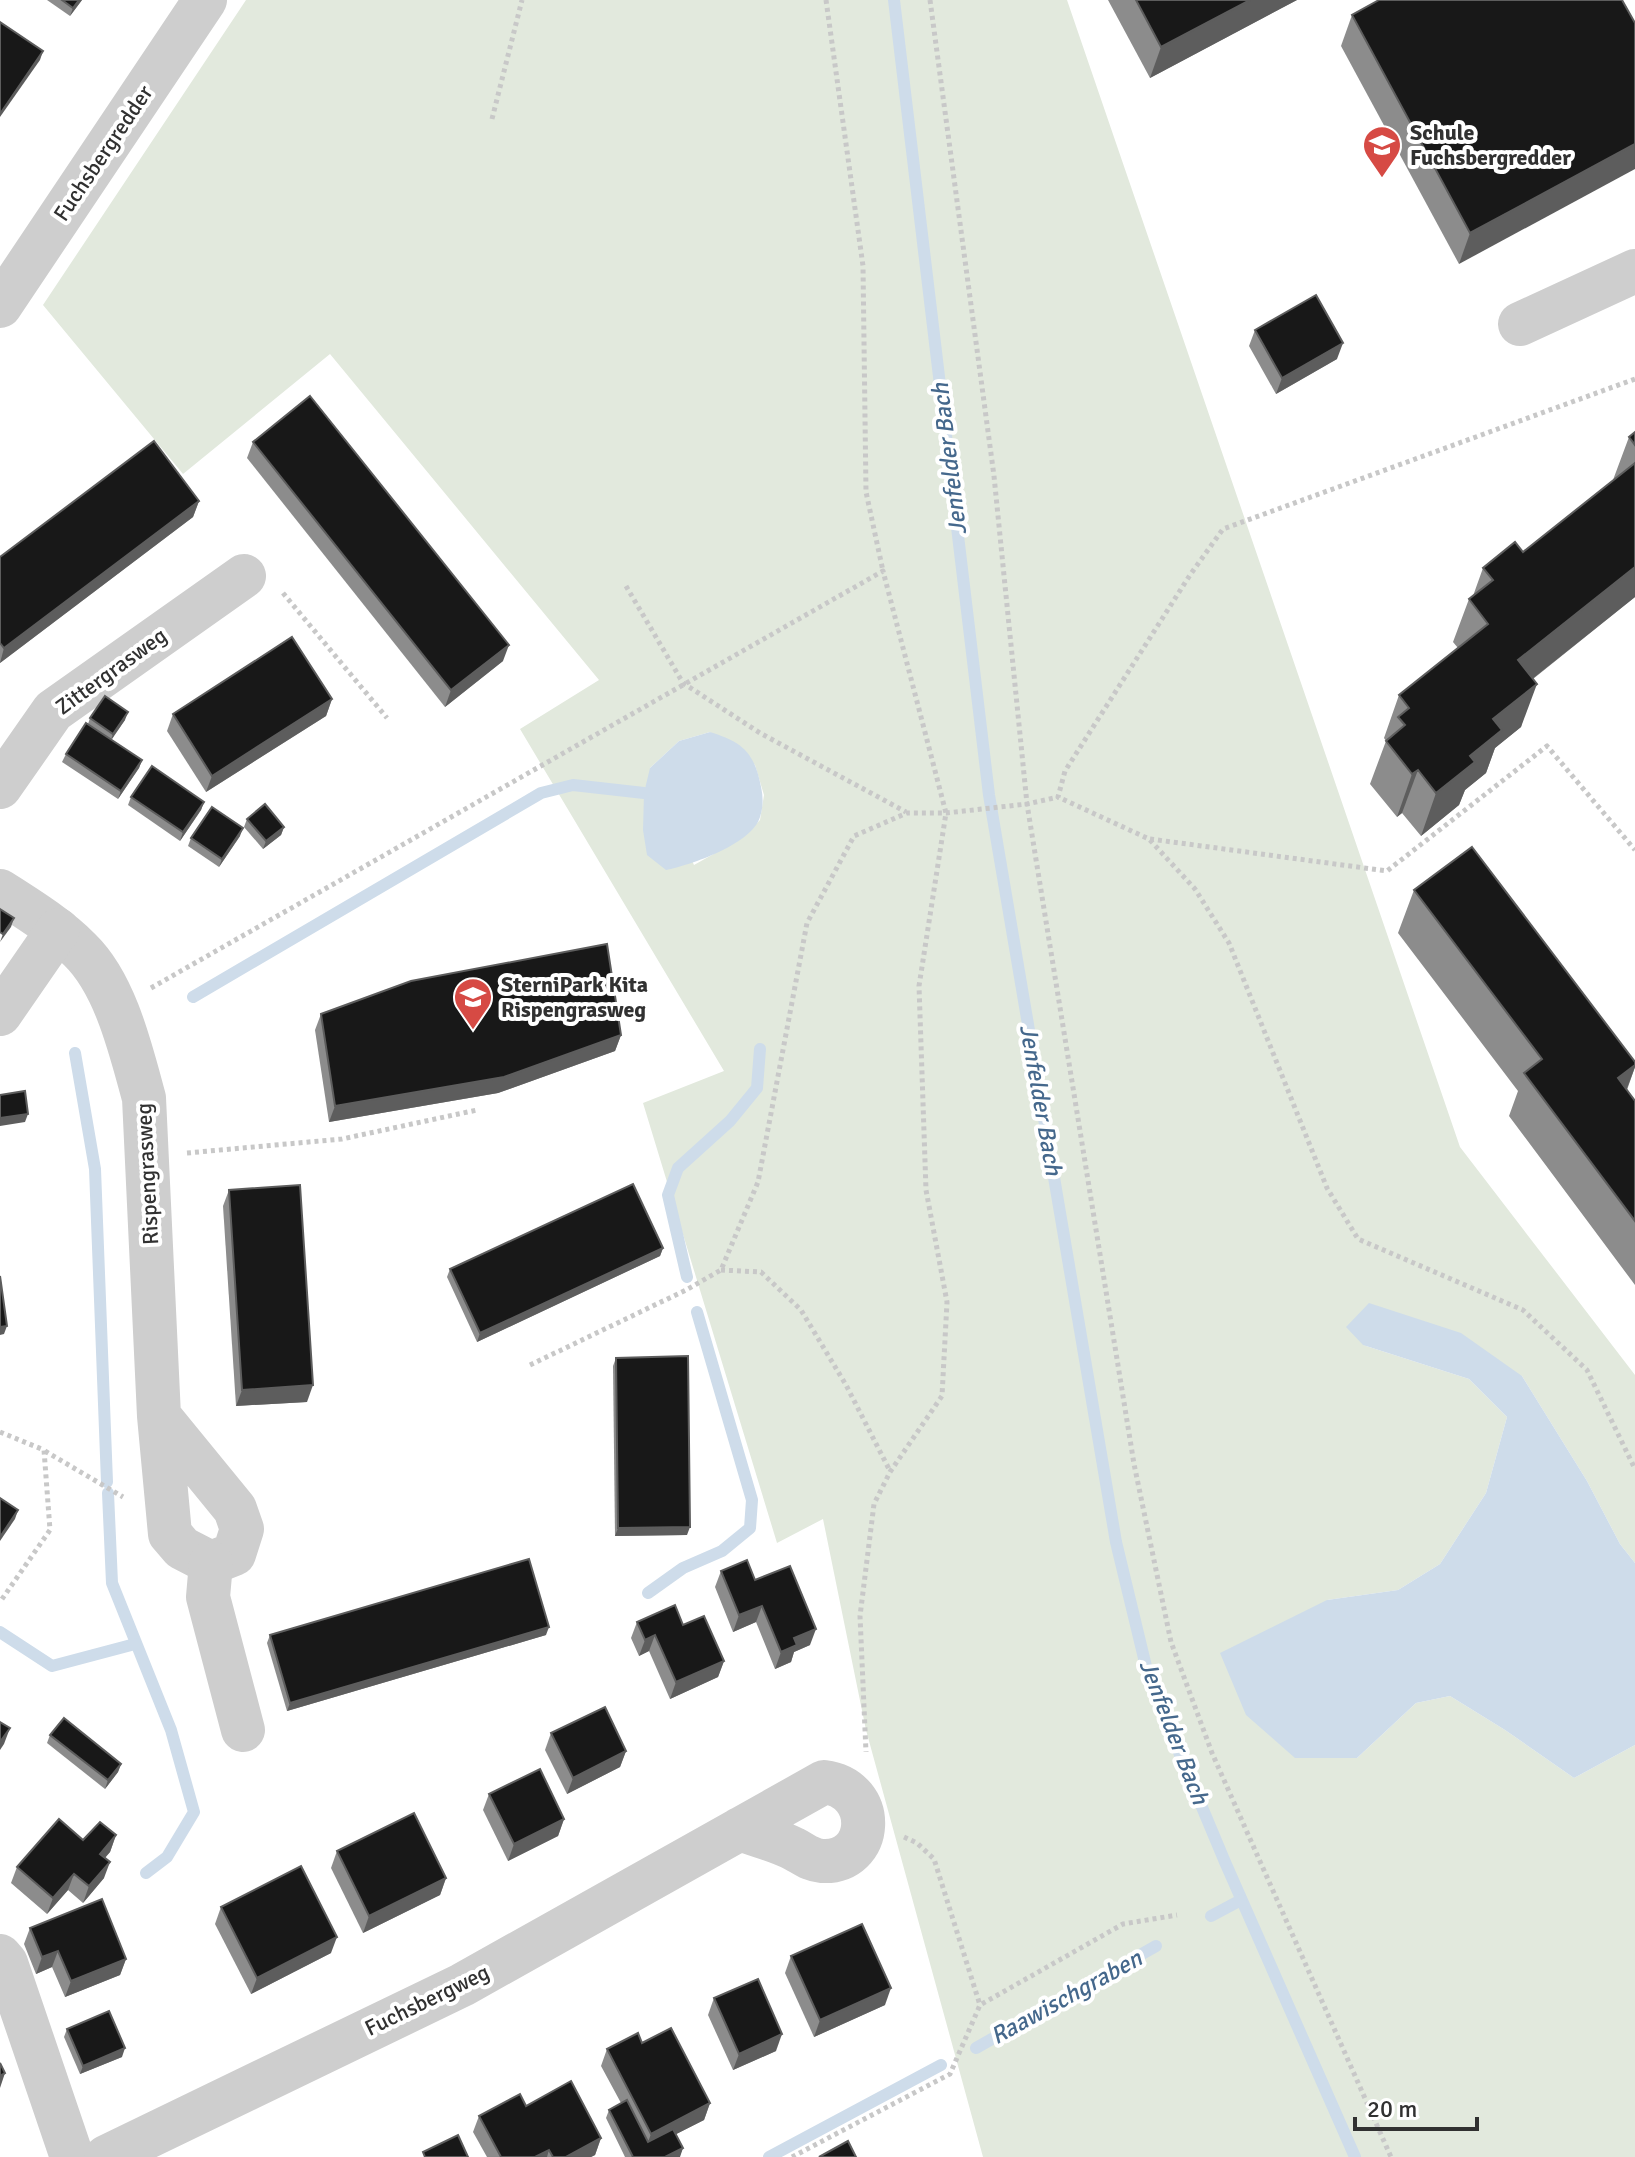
<svg xmlns="http://www.w3.org/2000/svg" width="1635" height="2157" font-family="Signika,sans-serif">
<style>
.green{fill:#e2e9dd;fill-rule:evenodd}
.water{fill:#cedcea}
.lines{fill:none;stroke-linecap:round;stroke-linejoin:round}
.stream{stroke:#cedcea;stroke-width:12}
.path{stroke:#c8c8c8;stroke-width:5;stroke-dasharray:4 4;stroke-linecap:butt}
.minor{stroke:#cecece;stroke-width:44}
.wall{fill:#8c8c8c}
.shaded-wall{fill:#5d5d5d}
.building{fill:#181818;stroke:#5d5d5d;stroke-width:2}
.labels{text-anchor:middle;dominant-baseline:central;stroke-width:8;stroke-linejoin:round;paint-order:stroke}
.poi-label{font-size:22px;font-weight:bold;fill:#313131;stroke:#fff;text-anchor:start}
.street-label{font-size:22px;fill:#313131;stroke:#fff}
.water-label{font-size:24px;font-style:italic;fill:#45688c;stroke:#fff}
</style>
<rect width="100%" height="100%" fill="#fff"/>
<path class="green" d="M 246,0 L 1067,0 L 1460,1147 L 1635,1375 L 1635,1563 L 1620,1544 L 1587,1481 L 1522,1376 L 1363,1345 L 1469,1379 L 1507,1417 L 1486,1493 L 1440,1564 L 1398,1590 L 1327,1600 L 1357,1758 L 1416,1703 L 1450,1696 L 1505,1730 L 1574,1778 L 1635,1745 L 1635,2157 L 983,2157 L 866,1730 L 823,1519 L 777,1543 L 643,1103 L 724,1071 L 520,729 L 599,680 L 330,354 L 183,474 L 43,305 ZM 710,732 L 755,765 L 764,795 L 760,820 L 742,838 L 694,865 L 650,768 L 679,741 Z"/>
<g class="water">
<path d="M 710,732 C 735,740 750,747 758,774 C 762,789 765,802 760,817 C 752,844 691,865 666,870 L 647,855 L 643,830 L 644,793 L 650,768 L 679,741 Z"/>
<polygon points="1369,1303 1461,1333 1522,1376 1587,1481 1620,1544 1635,1563 1635,1745 1574,1778 1505,1730 1450,1696 1416,1703 1357,1758 1295,1758 1246,1715 1220,1653 1327,1600 1398,1590 1440,1564 1486,1493 1507,1417 1469,1379 1363,1345 1346,1327"/>
</g>
<g class="lines">
<g class="stream">
<polyline points="894,0 989,795 1116,1542 1150,1683 1225,1862 1355,2157"/>
<polyline points="193,997 541,793 573,785 644,793"/>
<polyline points="75,1053 95,1169 107,1482"/>
<polyline points="687,1277 668,1195 678,1168 730,1121 757,1088 760,1049"/>
<polyline points="108,1493 112,1583 171,1730 194,1812 167,1857 146,1873"/>
<polyline points="648,1593 683,1568 722,1551 750,1528 752,1500 697,1312"/>
<polyline points="0,1632 52,1666 135,1644"/>
<polyline points="1211,1916 1241,1900"/>
<polyline points="976,2048 1156,1946"/>
<polyline points="769,2157 941,2065"/>
</g>
<g class="path">
<polyline points="826,0 863,266 866,492 883,571"/>
<polyline points="930,0 994,476 1027,804 1134,1464 1171,1642 1212,1753 1391,2157"/>
<polyline points="492,119 522,0"/>
<polyline points="1635,379 1223,529 1190,575 1065,771 1058,797 1149,839 1195,889 1229,943 1327,1188 1358,1239 1523,1310 1587,1370 1635,1469"/>
<polyline points="626,586 683,683 760,733 906,812"/>
<polyline points="283,593 387,718"/>
<polyline points="1150,839 1387,871 1547,746 1635,850"/>
<polyline points="151,988 883,571 946,813 919,986 926,1190 947,1302 942,1396 890,1472 874,1504 860,1616 866,1752"/>
<polyline points="187,1153 342,1139 477,1110"/>
<polyline points="721,1270 761,1272 801,1310 846,1385 890,1471"/>
<polyline points="530,1365 686,1290 721,1270 758,1182 807,923 854,836 907,813 946,813 1027,804 1058,797"/>
<polyline points="0,1432 44,1450 50,1530 0,1602"/>
<polyline points="45,1451 123,1497"/>
<polyline points="904,1837 917,1843 934,1859 980,2005"/>
<polyline points="792,2157 950,2074 980,2005 1123,1924 1177,1915"/>
</g>
<g class="minor">
<polyline points="0,306 205,0"/>
<polyline points="1520,324 1635,271"/>
<polyline points="0,787 53,711 244,576"/>
<path d="M 0,891 C 28,909 56,926 80,950 C 116,985 131,1051 144,1098 L 159,1416 L 170,1534 L 182,1548 L 211,1563 L 234,1554 L 242,1529 L 235,1509 L 159,1416"/>
<polyline points="0,1014 58,930"/>
<polyline points="211,1563 208,1597 243,1730"/>
<polyline points="0,1956 6,1963 72,2157"/>
<path d="M 106,2157 L 462,1985 L 824,1782 C 879,1789 874,1864 822,1861 C 810,1860 804,1854 794,1849 C 777,1840 758,1836 740,1829"/>
</g>
</g>
<g class="wall">
<polygon points="47,0 82,0 70,16"/>
<polygon points="1108,0 1297,0 1150,78"/>
<polygon points="1352,15 1635,23 1459,264 1341,46"/>
<polygon points="1255,330 1337,359 1276,394 1249,346"/>
<polygon points="1635,432 1635,597 1533,679 1521,727 1495,748 1486,773 1465,790 1459,805 1421,836 1402,813 1397,817 1370,784 1386,741 1384,738 1399,695 1458,648 1453,642 1469,599 1473,596 1483,568 1523,552 1613,480 1629,437"/>
<polygon points="253,442 503,661 445,707 247,458"/>
<polygon points="199,501 193,517 0,663 0,557"/>
<polygon points="332,699 326,716 206,792 167,731 173,714"/>
<polygon points="90,718 125,720 111,739 142,760 139,768 118,799 62,762 66,754 88,724"/>
<polygon points="131,797 204,802 201,810 180,841 128,805"/>
<polygon points="247,819 284,827 281,835 263,849 244,827"/>
<polygon points="240,836 219,867 188,846 191,838"/>
<polygon points="1414,890 1635,1062 1635,1067 1627,1090 1635,1101 1635,1285 1509,1116 1518,1091 1398,933"/>
<polygon points="321,1014 621,1035 615,1051 498,1093 329,1122 315,1030"/>
<polygon points="229,1190 307,1402 236,1406 223,1206"/>
<polygon points="663,1248 660,1256 477,1342 447,1277 450,1269"/>
<polygon points="616,1358 687,1535 615,1536 613,1366"/>
<polygon points="721,1571 755,1580 810,1645 794,1652 791,1662 775,1669 756,1622 733,1632 715,1587"/>
<polygon points="637,1622 683,1625 724,1661 718,1677 670,1699 649,1651 639,1656 631,1638"/>
<polygon points="270,1635 546,1635 287,1711 267,1643"/>
<polygon points="551,1733 626,1751 620,1767 567,1794 545,1750"/>
<polygon points="50,1735 121,1764 118,1772 105,1789 47,1743"/>
<polygon points="489,1794 564,1819 558,1836 508,1861 483,1810"/>
<polygon points="116,1835 110,1852 105,1858 104,1878 83,1903 68,1890 47,1914 11,1883 17,1867"/>
<polygon points="337,1851 446,1878 440,1895 363,1933 331,1868"/>
<polygon points="221,1907 331,1953 251,1994 215,1924"/>
<polygon points="30,1928 126,1959 120,1975 65,1997 52,1967 36,1974 24,1944"/>
<polygon points="791,1956 885,2005 814,2037 785,1973"/>
<polygon points="714,1998 776,2051 733,2070 708,2015"/>
<polygon points="67,2029 122,2057 80,2074 64,2037"/>
<polygon points="642,2043 710,2103 704,2120 676,2134 683,2148 679,2157 625,2157 606,2118 609,2110 621,2103 601,2066 607,2049"/>
<polygon points="526,2106 601,2138 595,2155 591,2157 487,2157 473,2132 479,2116"/>
</g>
<g class="shaded-wall">
<polygon points="79,0 82,0 70,16 73,8"/>
<polygon points="1250,0 1297,0 1150,78 1161,47"/>
<polygon points="43,51 40,60 0,117 0,114"/>
<polygon points="1635,144 1635,169 1459,264 1470,233"/>
<polygon points="1343,343 1337,359 1276,394 1282,378"/>
<polygon points="199,501 193,517 0,663 4,648"/>
<polygon points="1635,567 1635,597 1502,703 1518,660"/>
<polygon points="509,645 503,661 445,707 451,690"/>
<polygon points="1537,684 1521,727 1495,748 1486,773 1465,790 1459,805 1421,836 1436,793 1470,756 1493,719"/>
<polygon points="332,699 326,716 206,792 212,776"/>
<polygon points="128,712 125,720 110,742 113,734"/>
<polygon points="142,760 139,768 118,799 121,791"/>
<polygon points="1418,770 1402,813 1397,817 1412,774"/>
<polygon points="204,802 201,810 180,841 183,832"/>
<polygon points="284,827 281,835 263,849 266,841"/>
<polygon points="243,828 240,836 219,867 222,859"/>
<polygon points="14,918 11,927 0,942 3,934"/>
<polygon points="621,1035 615,1051 498,1093 329,1122 335,1106"/>
<polygon points="1635,1065 1635,1067 1620,1107 1618,1078"/>
<polygon points="28,1114 25,1122 0,1126 0,1118"/>
<polygon points="663,1248 660,1256 477,1342 480,1333"/>
<polygon points="7,1326 4,1334 0,1335 0,1327"/>
<polygon points="313,1385 307,1402 236,1406 242,1390"/>
<polygon points="18,1510 15,1519 0,1541 0,1537"/>
<polygon points="690,1527 687,1535 615,1536 618,1528"/>
<polygon points="762,1606 756,1622 733,1632 739,1615"/>
<polygon points="549,1627 546,1635 287,1711 290,1703"/>
<polygon points="816,1629 810,1645 794,1652 791,1662 775,1669 781,1652 794,1638"/>
<polygon points="655,1635 649,1651 639,1656 645,1640"/>
<polygon points="724,1661 718,1677 670,1699 676,1682"/>
<polygon points="10,1728 4,1744 0,1750 0,1742"/>
<polygon points="626,1751 620,1767 567,1794 573,1778"/>
<polygon points="121,1764 118,1772 105,1789 108,1780"/>
<polygon points="564,1819 558,1836 508,1861 514,1844"/>
<polygon points="116,1835 110,1852 94,1870 100,1854"/>
<polygon points="110,1862 104,1878 83,1903 89,1886"/>
<polygon points="74,1874 68,1890 47,1914 53,1898"/>
<polygon points="446,1878 440,1895 363,1933 369,1916"/>
<polygon points="337,1937 331,1953 251,1994 257,1978"/>
<polygon points="58,1951 52,1967 36,1974 42,1957"/>
<polygon points="126,1959 120,1975 65,1997 71,1981"/>
<polygon points="891,1988 885,2005 814,2037 820,2020"/>
<polygon points="782,2034 776,2051 733,2070 739,2054"/>
<polygon points="125,2048 122,2057 80,2074 83,2066"/>
<polygon points="5,2073 0,2088 0,2076"/>
<polygon points="710,2103 704,2120 645,2150 651,2134"/>
<polygon points="601,2138 595,2155 591,2157 566,2157"/>
<polygon points="683,2148 680,2157 665,2157"/>
<polygon points="549,2150 547,2157 535,2157"/>
</g>
<g class="building">
<polygon points="62,0 79,0 73,8"/>
<polygon points="1136,0 1250,0 1161,47"/>
<polygon points="1379,0 1622,0 1635,23 1635,144 1470,233 1352,15"/>
<polygon points="0,22 43,51 0,114"/>
<polygon points="1316,295 1343,343 1282,378 1255,330"/>
<polygon points="310,396 509,645 451,690 253,442"/>
<polygon points="1635,432 1635,445 1629,437"/>
<polygon points="154,441 199,501 4,648 0,643 0,557"/>
<polygon points="1635,463 1635,567 1518,660 1537,684 1493,719 1502,730 1470,756 1475,762 1436,793 1418,770 1412,774 1386,741 1405,725 1398,717 1409,708 1399,695 1488,624 1469,599 1493,580 1483,568 1515,542 1523,552"/>
<polygon points="292,637 332,699 212,776 173,714"/>
<polygon points="105,696 128,712 113,734 90,718"/>
<polygon points="86,723 142,760 121,791 66,754"/>
<polygon points="152,766 204,802 183,832 131,797"/>
<polygon points="265,804 284,827 266,841 247,819"/>
<polygon points="212,807 243,828 222,859 191,838"/>
<polygon points="1472,847 1635,1062 1635,1065 1618,1078 1635,1101 1635,1221 1524,1073 1542,1059 1414,890"/>
<polygon points="0,909 14,918 3,934 0,932"/>
<polygon points="607,944 621,1035 504,1077 335,1106 321,1014 411,981"/>
<polygon points="25,1091 28,1114 0,1118 0,1095"/>
<polygon points="633,1184 663,1248 480,1333 450,1269"/>
<polygon points="300,1185 313,1385 242,1390 229,1190"/>
<polygon points="0,1276 7,1326 0,1327"/>
<polygon points="688,1356 690,1527 618,1528 616,1358"/>
<polygon points="0,1498 18,1510 0,1537"/>
<polygon points="529,1559 549,1627 290,1703 270,1635"/>
<polygon points="747,1560 755,1580 790,1566 816,1629 794,1638 797,1645 781,1652 762,1606 739,1615 721,1571"/>
<polygon points="675,1605 683,1625 704,1616 724,1661 676,1682 655,1635 645,1640 637,1622"/>
<polygon points="605,1707 626,1751 573,1778 551,1733"/>
<polygon points="64,1718 121,1764 108,1780 50,1735"/>
<polygon points="0,1722 10,1728 0,1742"/>
<polygon points="540,1769 564,1819 514,1844 489,1794"/>
<polygon points="414,1813 446,1878 369,1916 337,1851"/>
<polygon points="59,1819 83,1840 100,1822 116,1835 100,1854 110,1862 89,1886 74,1874 53,1898 17,1867"/>
<polygon points="301,1866 337,1937 257,1978 221,1907"/>
<polygon points="102,1899 126,1959 71,1981 58,1951 42,1957 30,1928"/>
<polygon points="862,1924 891,1988 820,2020 791,1956"/>
<polygon points="758,1979 782,2034 739,2054 714,1998"/>
<polygon points="109,2011 125,2048 83,2066 67,2029"/>
<polygon points="671,2028 710,2103 651,2134 607,2049 638,2033 642,2043"/>
<polygon points="0,2063 5,2073 0,2076"/>
<polygon points="571,2081 601,2138 566,2157 553,2157 549,2150 535,2157 501,2157 479,2116 520,2094 526,2106"/>
<polygon points="627,2100 648,2142 673,2129 683,2148 665,2157 633,2157 609,2110"/>
<polygon points="458,2135 468,2157 425,2157 423,2152"/>
<polygon points="848,2141 856,2157 819,2157"/>
</g>
<defs>
<g id="school-pin" transform="scale(2)"><path d="M0 17L-7.5 6A9.5 9.5 0 1 1 7.5 6Z" fill="#d64a44" stroke="#fff"/><path d="M0-5L7-2L0 1L-7-2ZM-4 1L0 2.5L4 1V4Q0 6-4 4Z" fill="#fff"/></g>
</defs>
<g fill-rule="evenodd">
<use href="#school-pin" x="1382" y="145"/>
<use href="#school-pin" x="473" y="997"/>
</g>
<g class="labels">
<g class="poi-label">
<text x="1410" y="132">Schule<tspan x="1410" dy="25">Fuchsbergredder</tspan></text>
<text x="501" y="984">SterniPark Kita<tspan x="501" dy="25">Rispengrasweg</tspan></text>
</g>
<g class="street-label">
<text transform="translate(103 153) rotate(-56)">Fuchsbergredder</text>
<text transform="translate(111 671) rotate(-36)">Zittergrasweg</text>
<text transform="translate(147 1174) rotate(-93)">Rispengrasweg</text>
<text transform="translate(427 2000) rotate(-26)">Fuchsbergweg</text>
</g>
<g class="water-label">
<text transform="translate(949 459) rotate(-97)">Jenfelder Bach</text>
<text transform="translate(1041 1100) rotate(80)">Jenfelder Bach</text>
<text transform="translate(1174 1732) rotate(69)">Jenfelder Bach</text>
<text transform="translate(1066 1997) rotate(-29)">Raawischgraben</text>
</g>
</g>
<path d="M1355 2117v12h122v-12" fill="none" stroke="#313131" stroke-width="4"/>
<text x="1367" y="2117" font-size="24" fill="#313131" stroke="#ffffff" stroke-width="6" paint-order="stroke">20 m</text>
</svg>
